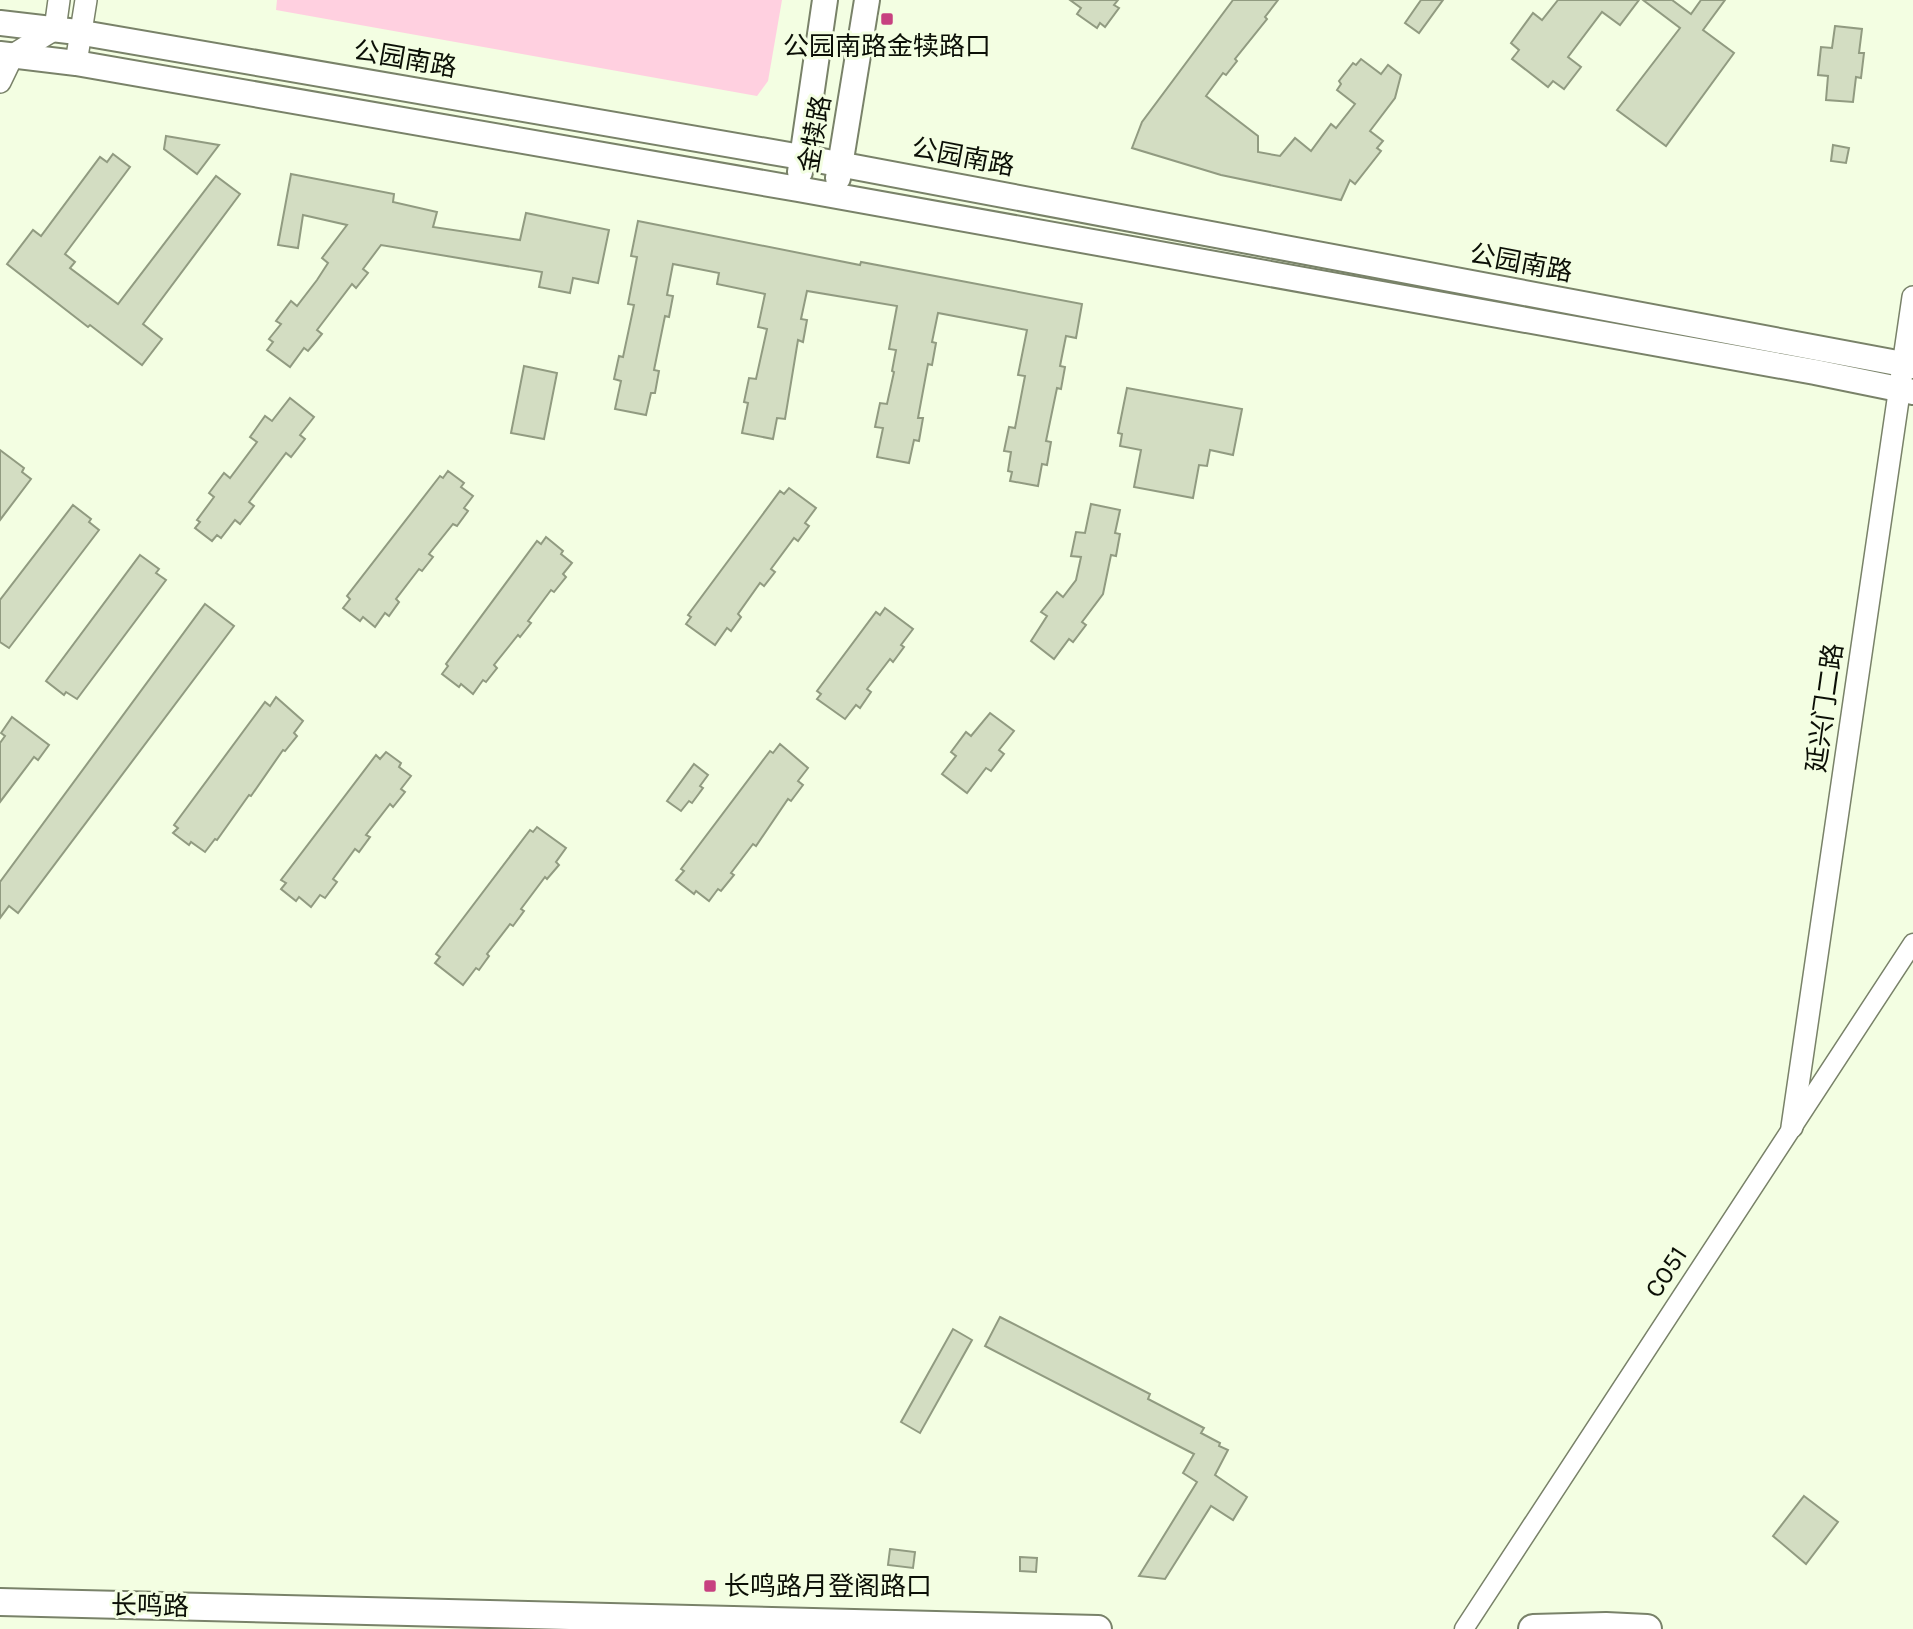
<svg xmlns="http://www.w3.org/2000/svg" width="1913" height="1629" font-family="Karla,'Noto Sans SC',sans-serif">
<style>
.green{fill:#ffd0e0}
.building{fill:#d3ddc2;stroke:#919b81;stroke-width:2}
.lines{fill:none;stroke-linecap:round;stroke-linejoin:round}
.minor-casing{stroke:#798269;stroke-width:21}
.tertiary-casing{stroke:#798269;stroke-width:24}
.secondary-casing{stroke:#798269;stroke-width:28}
.primary-casing{stroke:#798269;stroke-width:30}
.trunk-casing{stroke:#798269;stroke-width:32}
.minor{stroke:#fff;stroke-width:18}
.tertiary{stroke:#fff;stroke-width:21}
.secondary{stroke:#fff;stroke-width:24}
.primary{stroke:#fff;stroke-width:26}
.trunk{stroke:#fff;stroke-width:28}
.poi-dot{fill:#c74180;stroke:#f3fee2;stroke-width:2.5}
.labels{text-anchor:middle;dominant-baseline:central;stroke-width:6;stroke-linejoin:round;paint-order:stroke}
.poi-label{font-size:26px;fill:#0b0f06;stroke:#f3fee2}
.street-label{font-size:26px;fill:#0b0f06;stroke:#f3fee2}
</style>
<rect width="100%" height="100%" fill="#f3fee2"/>
<polygon class="green" points="277,0 782,0 768,81 757,96 276,10"/>
<g class="building">
<polygon points="1070,0 1118,0 1114,5 1119,8 1105,27 1100,23 1097,28 1077,14 1081,8"/>
<polygon points="1233,0 1278,0 1265,17 1267,19 1235,59 1237,61 1226,75 1223,73 1206,96 1258,136 1258,152 1280,156 1295,138 1311,151 1331,124 1336,128 1355,104 1337,90 1341,84 1339,81 1353,63 1356,65 1361,59 1381,74 1388,65 1401,75 1395,98 1370,131 1383,141 1377,148 1381,151 1355,184 1350,180 1341,200 1221,175 1132,148 1142,122"/>
<polygon points="1421,0 1443,0 1419,33 1405,23"/>
<polygon points="1558,0 1639,0 1620,25 1602,12 1568,57 1581,67 1564,89 1553,81 1548,87 1512,59 1519,50 1511,43 1533,13 1542,20"/>
<polygon points="1643,0 1672,0 1691,14 1701,0 1725,0 1703,30 1734,53 1666,146 1617,110 1680,28"/>
<polygon points="1835,26 1862,29 1859,53 1864,53 1861,78 1856,77 1853,102 1826,100 1828,76 1818,75 1821,47 1832,48"/>
<polygon points="166,136 219,145 197,174 164,149"/>
<polygon points="1833,145 1849,148 1846,163 1831,161"/>
<polygon points="113,154 130,167 65,254 75,262 70,268 118,304 216,176 240,194 143,324 162,339 142,365 90,325 88,327 7,264 33,230 41,236 100,157 107,162"/>
<polygon points="291,174 394,194 393,202 437,212 433,227 520,240 526,213 609,230 598,283 573,278 570,293 539,287 542,272 381,245 363,269 368,273 356,288 352,284 317,330 322,334 313,345 308,351 304,348 290,367 267,350 273,342 269,339 281,324 276,321 291,301 297,306 317,280 328,263 322,258 347,225 303,215 298,248 278,245"/>
<polygon points="638,221 860,265 861,262 1082,304 1076,338 1066,336 1060,366 1065,367 1061,389 1057,388 1046,441 1051,442 1047,465 1042,464 1038,486 1010,481 1012,472 1008,471 1011,452 1004,451 1009,427 1015,428 1025,376 1018,375 1027,330 938,313 932,342 936,343 932,365 928,364 918,418 923,418 919,441 914,440 909,463 877,457 883,428 875,427 880,403 887,404 894,372 892,371 896,350 889,349 897,306 807,291 801,319 807,320 803,342 798,340 785,419 777,418 773,439 742,433 748,403 744,402 749,378 756,379 767,329 758,327 765,294 717,284 719,273 673,264 667,295 673,296 669,317 665,316 654,370 659,371 655,393 651,393 646,415 615,409 621,381 614,379 619,356 623,357 634,305 628,304 637,257 631,256"/>
<polygon points="524,366 557,373 544,439 511,433"/>
<polygon points="1127,388 1242,409 1233,455 1210,450 1207,466 1199,465 1193,498 1134,487 1141,450 1120,446 1122,434 1118,433"/>
<polygon points="290,398 314,417 300,435 305,439 291,457 286,453 249,502 254,506 240,524 235,520 221,538 217,535 212,541 195,528 200,522 197,520 214,497 209,493 224,473 230,478 257,442 250,437 265,416 272,421"/>
<polygon points="0,450 24,468 22,472 31,479 0,520"/>
<polygon points="448,471 464,483 461,487 473,496 464,508 468,511 457,526 453,524 429,554 433,557 422,571 419,569 396,599 399,602 389,616 385,613 375,627 363,617 360,621 343,608 350,599 347,596 440,476 443,478"/>
<polygon points="789,488 816,508 805,523 809,526 798,541 794,538 771,569 775,572 764,586 760,583 738,614 741,617 731,631 727,628 715,645 686,624 691,617 688,615 780,491 784,494"/>
<polygon points="1091,504 1120,510 1115,533 1120,534 1116,556 1111,555 1103,594 1082,622 1086,625 1073,642 1069,639 1054,659 1031,641 1047,616 1041,612 1057,592 1063,597 1076,580 1081,557 1071,556 1076,532 1085,533"/>
<polygon points="73,505 91,519 89,522 99,530 9,648 0,642 0,600"/>
<polygon points="546,537 563,551 561,554 572,563 563,574 566,577 554,592 551,590 528,621 531,623 520,637 518,635 494,665 497,668 486,682 483,680 473,694 461,684 459,687 442,674 448,666 446,664 537,541 541,544"/>
<polygon points="140,555 159,569 156,573 166,580 77,699 66,692 64,695 46,681"/>
<polygon points="205,604 234,626 18,913 9,906 0,918 0,882"/>
<polygon points="885,608 913,629 901,645 904,647 893,662 890,659 867,689 871,692 860,708 856,705 845,719 817,699 821,694 817,691 876,612 880,615"/>
<polygon points="276,697 303,721 294,733 297,736 285,751 283,750 251,796 249,795 217,840 215,839 205,852 191,842 189,845 173,833 178,828 174,825 265,702 270,706"/>
<polygon points="990,713 1014,731 999,750 1004,754 991,771 986,768 967,793 942,774 956,756 951,752 966,732 971,736"/>
<polygon points="12,717 49,745 38,760 34,757 0,802 0,743 5,736 1,733"/>
<polygon points="780,744 808,768 798,781 803,785 791,801 788,799 756,846 753,844 731,873 734,875 721,891 718,889 709,901 696,891 694,894 676,880 684,871 681,869 770,751 773,753"/>
<polygon points="386,752 401,763 399,767 411,776 401,789 405,792 393,807 390,804 366,835 370,837 359,852 355,849 333,879 337,882 325,898 320,895 311,907 299,897 296,901 281,889 286,883 281,880 376,755 380,759"/>
<polygon points="694,764 708,775 700,786 703,788 692,803 689,801 681,811 667,801"/>
<polygon points="537,827 566,848 556,862 559,865 547,879 545,877 521,909 524,911 513,926 510,924 487,954 489,956 479,970 476,968 463,985 435,963 440,957 436,954 530,830 533,832"/>
<polygon points="1000,1317 1150,1394 1148,1399 1204,1428 1201,1433 1220,1443 1219,1446 1228,1450 1215,1475 1247,1497 1233,1520 1211,1506 1165,1579 1139,1576 1197,1482 1183,1473 1194,1454 985,1346"/>
<polygon points="953,1329 972,1340 920,1433 901,1422"/>
<polygon points="1804,1496 1838,1522 1806,1564 1773,1536"/>
<polygon points="890,1549 915,1552 913,1568 888,1565"/>
<polygon points="1020,1557 1037,1558 1036,1572 1020,1571"/>
</g>
<g class="lines">
<g class="minor-casing">
<polyline id="minor" points="1464,1629 1913,943"/>
</g>
<g class="tertiary-casing">
<g id="tertiary">
<polyline points="76,63 86,0"/>
<polyline points="0,82 13,55 55,29 59,0"/>
<polyline points="1792,1127 1913,297"/>
</g>
</g>
<g class="secondary-casing">
<g id="secondary">
<polyline points="0,23 77,32 801,157 1913,366"/>
<polyline points="0,54 76,63 798,189 1815,372 1913,392"/>
<polyline points="800,172 825,0"/>
<polyline points="838,178 867,0"/>
</g>
</g>
<g class="primary-casing">
<polyline id="primary" points="0,1602 1098,1629"/>
</g>
<g class="trunk-casing">
<polyline id="trunk" points="1533,1629 1606,1627 1647,1629"/>
</g>
<use href="#minor" class="minor"/>
<use href="#tertiary" class="tertiary"/>
<use href="#secondary" class="secondary"/>
<use href="#primary" class="primary"/>
<use href="#trunk" class="trunk"/>
</g>
<g class="poi-dot">
<rect x="880" y="12" width="14" height="14" rx="3.5"/>
<rect x="703" y="1579" width="14" height="14" rx="3.5"/>
</g>
<g class="labels">
<g class="poi-label">
<text x="887" y="46">公园南路金犊路口</text>
<text x="724" y="1586" text-anchor="start">长鸣路月登阁路口</text>
</g>
<g class="street-label">
<text transform="translate(405 59) rotate(10)">公园南路</text>
<text transform="translate(815 134) rotate(-80)">金犊路</text>
<text transform="translate(963 157) rotate(11)">公园南路</text>
<text transform="translate(1521 263) rotate(11)">公园南路</text>
<text transform="translate(1825 708) rotate(-82)">延兴门二路</text>
<text transform="translate(1666 1272) rotate(-57)">C051</text>
<text transform="translate(150 1606) rotate(1)">长鸣路</text>
</g>
</g>
</svg>
